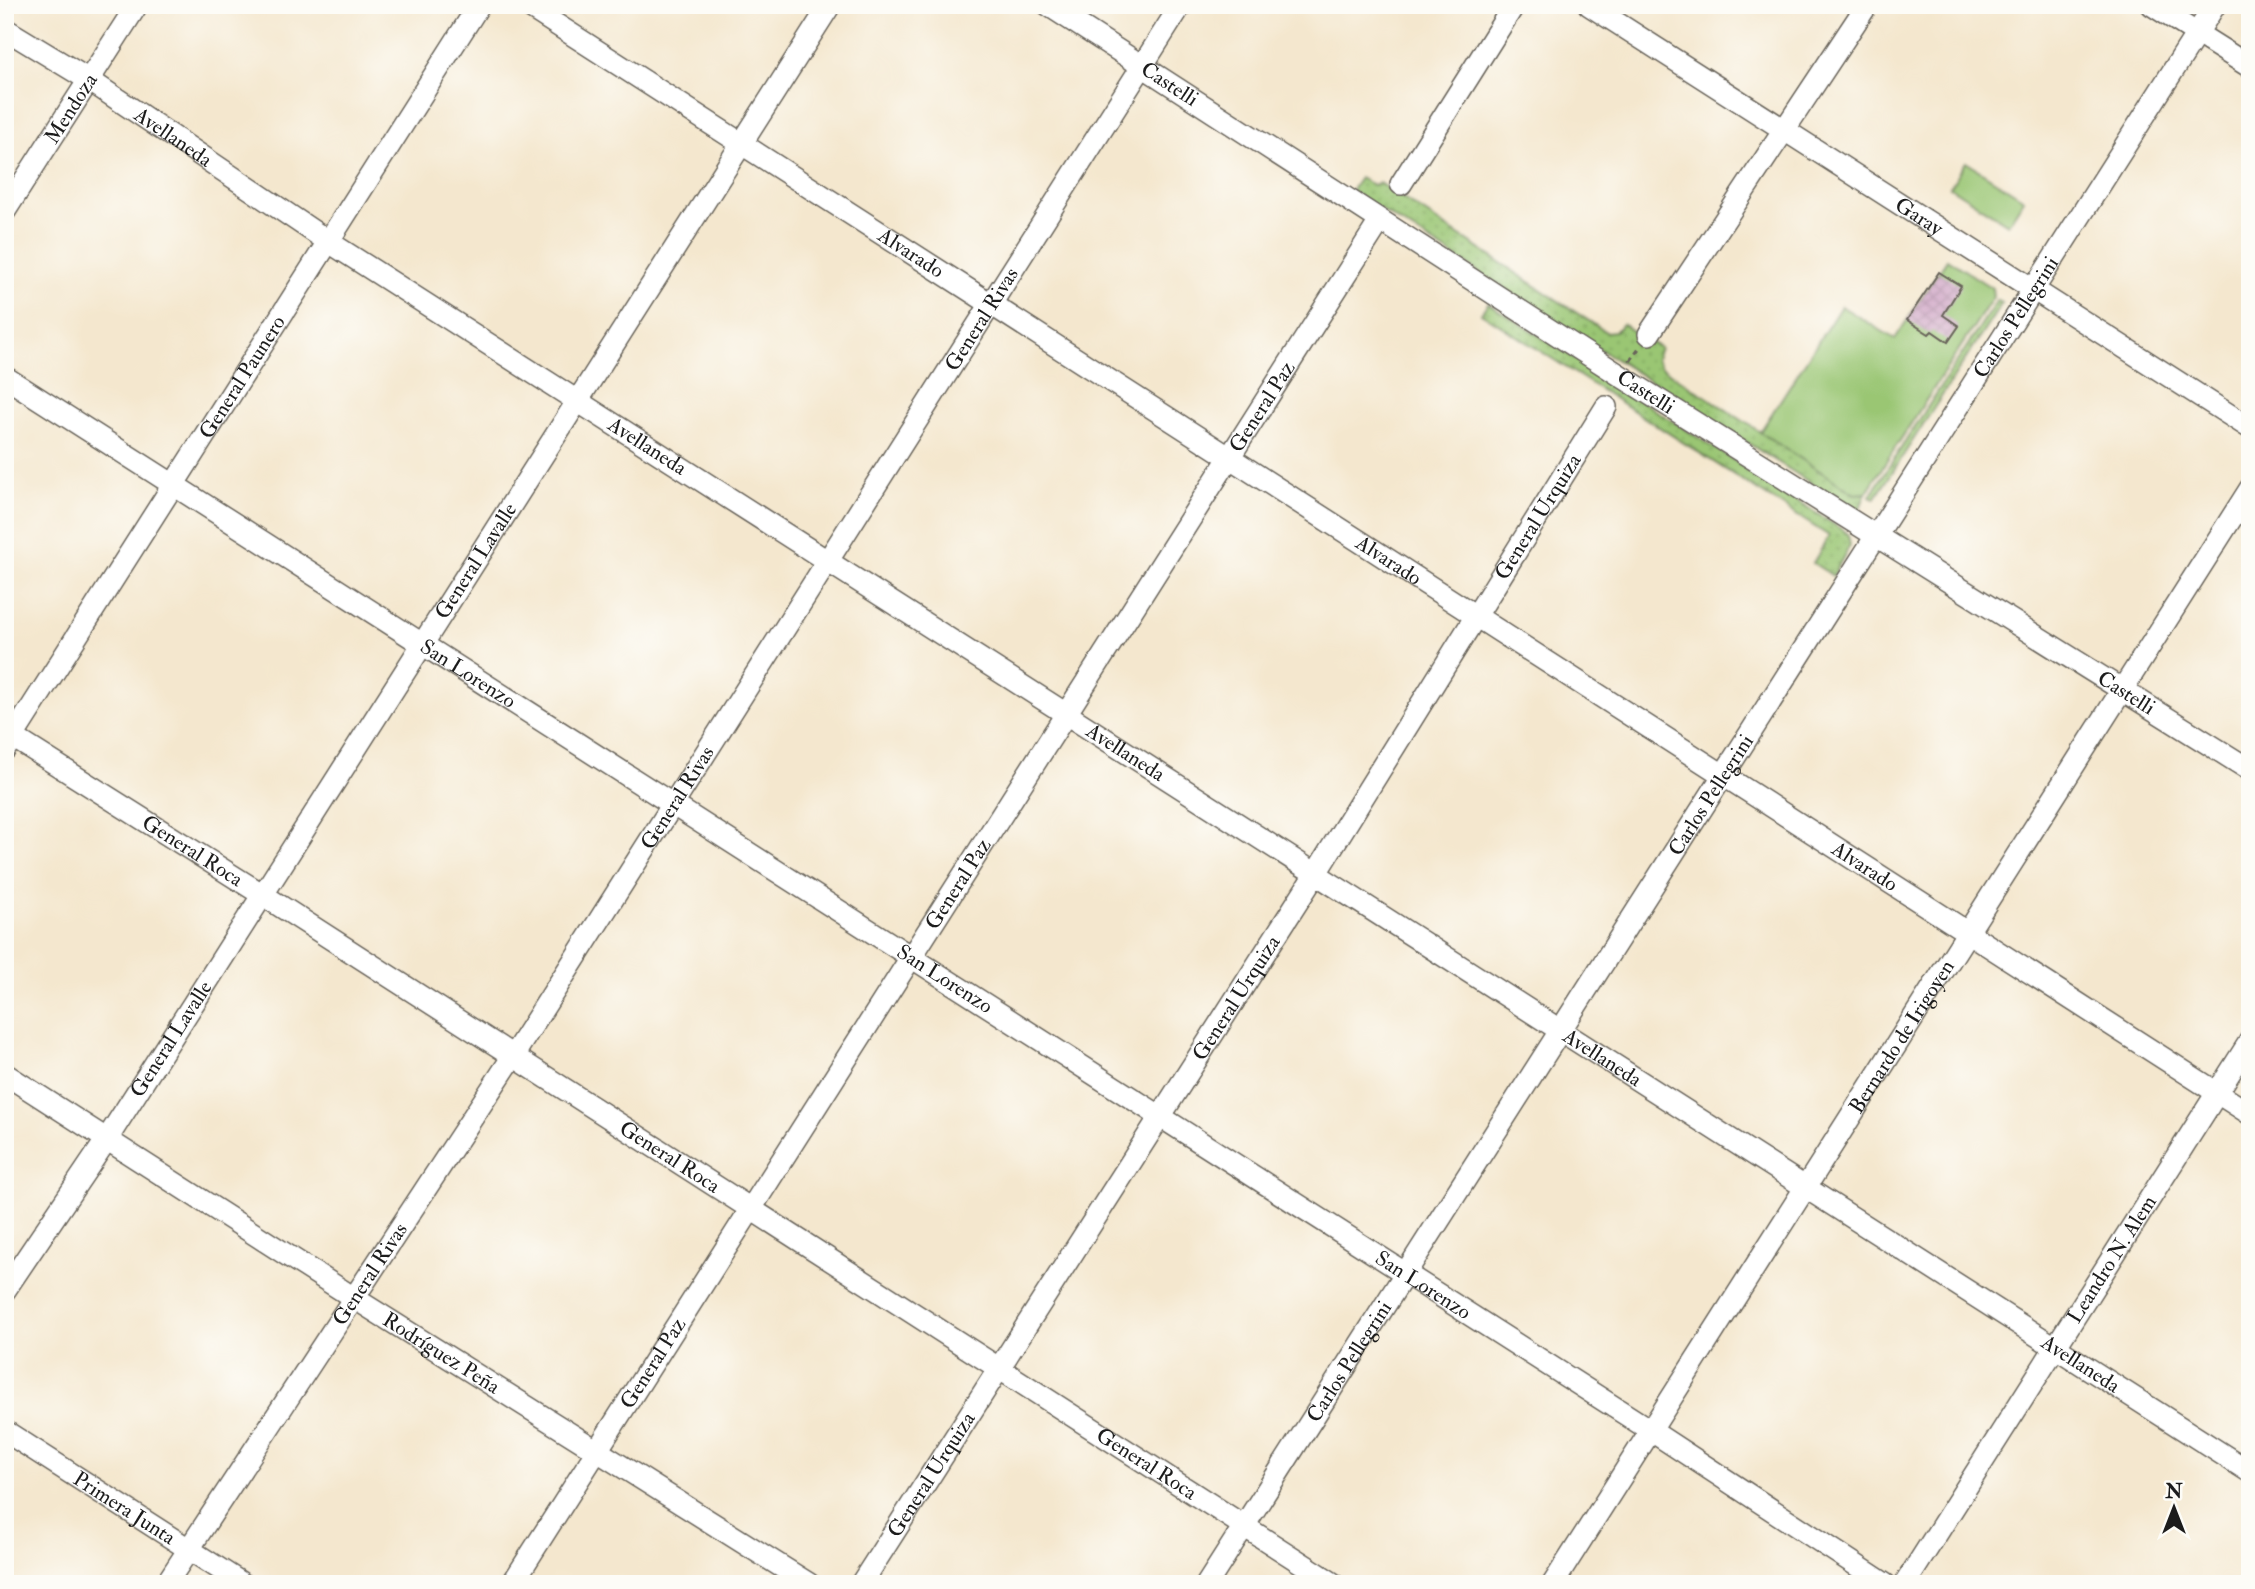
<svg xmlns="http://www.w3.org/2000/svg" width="2255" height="1589" font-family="'IM FELL Double Pica',serif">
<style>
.grass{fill:url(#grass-dots);stroke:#5b7148;stroke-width:2}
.garden{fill:#9ac673;stroke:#5b7148;stroke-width:2}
.building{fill:url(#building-cross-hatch)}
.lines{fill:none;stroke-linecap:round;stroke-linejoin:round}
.minor-casing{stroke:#68635a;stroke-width:24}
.path{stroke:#68635a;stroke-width:3.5;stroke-dasharray:5 5;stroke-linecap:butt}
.minor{stroke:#fff;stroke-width:21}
.labels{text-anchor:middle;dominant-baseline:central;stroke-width:5;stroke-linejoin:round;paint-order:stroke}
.street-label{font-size:21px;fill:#1c1c1c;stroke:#fdfcf7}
</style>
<defs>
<pattern id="grass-dots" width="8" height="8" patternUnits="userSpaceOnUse" patternTransform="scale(1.75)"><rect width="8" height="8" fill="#9ac673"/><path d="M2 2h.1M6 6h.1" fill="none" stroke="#84aa63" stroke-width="1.8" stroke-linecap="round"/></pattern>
<pattern id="building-cross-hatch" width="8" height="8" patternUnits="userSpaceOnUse" patternTransform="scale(1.75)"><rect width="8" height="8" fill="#d1a9c8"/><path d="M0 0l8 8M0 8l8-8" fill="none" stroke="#b391ab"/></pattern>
</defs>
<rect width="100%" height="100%" fill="#fdfcf7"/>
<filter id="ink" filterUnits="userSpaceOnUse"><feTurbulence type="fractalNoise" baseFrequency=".0143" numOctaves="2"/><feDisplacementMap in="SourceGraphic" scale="14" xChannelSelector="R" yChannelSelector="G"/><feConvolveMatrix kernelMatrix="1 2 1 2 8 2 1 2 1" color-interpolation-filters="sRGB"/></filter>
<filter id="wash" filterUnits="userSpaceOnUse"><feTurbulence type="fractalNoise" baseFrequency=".00686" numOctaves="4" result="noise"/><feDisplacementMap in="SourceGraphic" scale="28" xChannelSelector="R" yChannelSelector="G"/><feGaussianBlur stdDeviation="1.57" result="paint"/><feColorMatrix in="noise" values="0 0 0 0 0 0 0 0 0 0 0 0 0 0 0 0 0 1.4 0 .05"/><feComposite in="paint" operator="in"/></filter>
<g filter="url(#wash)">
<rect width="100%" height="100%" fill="#f4e7ce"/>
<g class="grass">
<polygon points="1360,178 1372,185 1379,183 1606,332 1616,331 1622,324 1660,348 1656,359 1661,367 1855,494 1866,493 1858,513 1351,191"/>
<polygon points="1997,300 2002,303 1875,499 1870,496"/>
<polygon points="1488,303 1844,531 1848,535 1850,545 1833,576 1813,563 1829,536 1481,313"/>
</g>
<g class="garden">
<polygon points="1966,162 2024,199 2008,224 1950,187"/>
<polygon points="1947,259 1992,288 1993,297 1866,493 1855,494 1760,432 1841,306 1895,339"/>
</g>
<g id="blocks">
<polygon class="building" points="1939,272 1961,286 1943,315 1959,326 1948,342 1932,331 1929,334 1907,320"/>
</g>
</g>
<g filter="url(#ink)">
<use href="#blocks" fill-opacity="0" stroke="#68635a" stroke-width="2"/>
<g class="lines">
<g class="minor-casing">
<g id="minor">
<path id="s1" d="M 526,5 L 2250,1114"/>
<path id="s2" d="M 1048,5 L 1624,378 L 2250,770"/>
<path id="s3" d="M 1589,5 L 2250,428"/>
<polyline points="2152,5 2250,67"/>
<path id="s4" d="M 5,29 L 89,80 L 329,242 L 2250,1472"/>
<polyline points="1401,184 1514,5"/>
<path id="s5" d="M 5,211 L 137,5"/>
<polyline points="1649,334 1867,5"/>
<path id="s6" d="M 5,377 L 1650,1430 L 1885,1584"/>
<path id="s7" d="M 5,732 L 263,895 L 1334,1584"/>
<path id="s8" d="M 5,749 L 479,5"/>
<path id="s9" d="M 5,1074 L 354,1298 L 809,1584"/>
<path id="s10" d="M 5,1290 L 107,1139 L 830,5"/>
<path id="s11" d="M 5,1431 L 243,1584"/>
<path id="s12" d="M 166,1584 L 513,1056 L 1181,5"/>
<path id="s13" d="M 512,1584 L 1380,221"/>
<path id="s14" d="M 861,1584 L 1316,873 L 1606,407"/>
<path id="s15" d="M 1207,1584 L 2215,5"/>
<path id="s16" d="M 1553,1584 L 2250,489"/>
<path id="s17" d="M 1905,1584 L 2250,1041"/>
</g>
</g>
<polyline class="path" points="1630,361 1639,348"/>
<use href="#minor" class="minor"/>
</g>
</g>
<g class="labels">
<g class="street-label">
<text stroke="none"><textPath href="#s2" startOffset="145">Castelli</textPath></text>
<text stroke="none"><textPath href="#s5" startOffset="122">Mendoza</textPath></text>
<text stroke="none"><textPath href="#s4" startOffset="200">Avellaneda</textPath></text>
<text stroke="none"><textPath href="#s3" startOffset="392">Garay</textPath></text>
<text stroke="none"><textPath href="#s1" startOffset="458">Alvarado</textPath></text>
<text stroke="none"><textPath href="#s15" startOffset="1503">Carlos Pellegrini</textPath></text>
<text stroke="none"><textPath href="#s12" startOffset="1505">General Rivas</textPath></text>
<text stroke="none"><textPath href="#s8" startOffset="441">General Paunero</textPath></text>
<text stroke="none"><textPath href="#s2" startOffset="712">Castelli</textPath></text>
<text stroke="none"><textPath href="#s13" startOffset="1396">General Paz</textPath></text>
<text stroke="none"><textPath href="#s4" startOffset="766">Avellaneda</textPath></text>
<text stroke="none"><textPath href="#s14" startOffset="1264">General Urquiza</textPath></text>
<text stroke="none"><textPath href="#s10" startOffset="868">General Lavalle</textPath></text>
<text stroke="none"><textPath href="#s1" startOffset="1026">Alvarado</textPath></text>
<text stroke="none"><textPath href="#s6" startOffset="550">San Lorenzo</textPath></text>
<text stroke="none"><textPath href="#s2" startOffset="1279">Castelli</textPath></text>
<text stroke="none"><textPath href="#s4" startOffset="1334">Avellaneda</textPath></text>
<text stroke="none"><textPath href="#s15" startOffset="936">Carlos Pellegrini</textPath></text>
<text stroke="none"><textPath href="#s12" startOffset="938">General Rivas</textPath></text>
<text stroke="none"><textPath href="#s7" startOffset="222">General Roca</textPath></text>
<text stroke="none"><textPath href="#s1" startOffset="1592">Alvarado</textPath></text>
<text stroke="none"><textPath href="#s13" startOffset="830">General Paz</textPath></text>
<text stroke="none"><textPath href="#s6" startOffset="1116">San Lorenzo</textPath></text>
<text stroke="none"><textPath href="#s14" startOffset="696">General Urquiza</textPath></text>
<text stroke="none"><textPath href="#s16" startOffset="649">Bernardo de Irigoyen</textPath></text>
<text stroke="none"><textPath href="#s10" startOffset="301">General Lavalle</textPath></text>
<text stroke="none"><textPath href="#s4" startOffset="1900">Avellaneda</textPath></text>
<text stroke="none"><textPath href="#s7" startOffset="789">General Roca</textPath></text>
<text stroke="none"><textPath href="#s17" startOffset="385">Leandro N. Alem</textPath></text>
<text stroke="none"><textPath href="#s12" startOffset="371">General Rivas</textPath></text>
<text stroke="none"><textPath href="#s6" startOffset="1684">San Lorenzo</textPath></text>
<text stroke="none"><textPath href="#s9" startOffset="518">Rodríguez Peña</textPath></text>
<text stroke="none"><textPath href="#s15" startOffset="264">Carlos Pellegrini</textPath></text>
<text stroke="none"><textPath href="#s13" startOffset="262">General Paz</textPath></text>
<text stroke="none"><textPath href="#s4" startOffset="2468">Avellaneda</textPath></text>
<text stroke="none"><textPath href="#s7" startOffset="1356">General Roca</textPath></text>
<text stroke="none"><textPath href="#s14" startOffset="130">General Urquiza</textPath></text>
<text stroke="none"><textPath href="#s11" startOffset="142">Primera Junta</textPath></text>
</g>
</g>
<rect width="2255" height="1589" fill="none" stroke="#fdfcf7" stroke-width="28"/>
<g transform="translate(2174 1508)" stroke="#fdfcf7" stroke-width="5" paint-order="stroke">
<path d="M0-5L12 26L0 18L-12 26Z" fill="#1c1c1c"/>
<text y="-10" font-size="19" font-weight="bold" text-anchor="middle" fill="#1c1c1c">N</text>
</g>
</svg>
